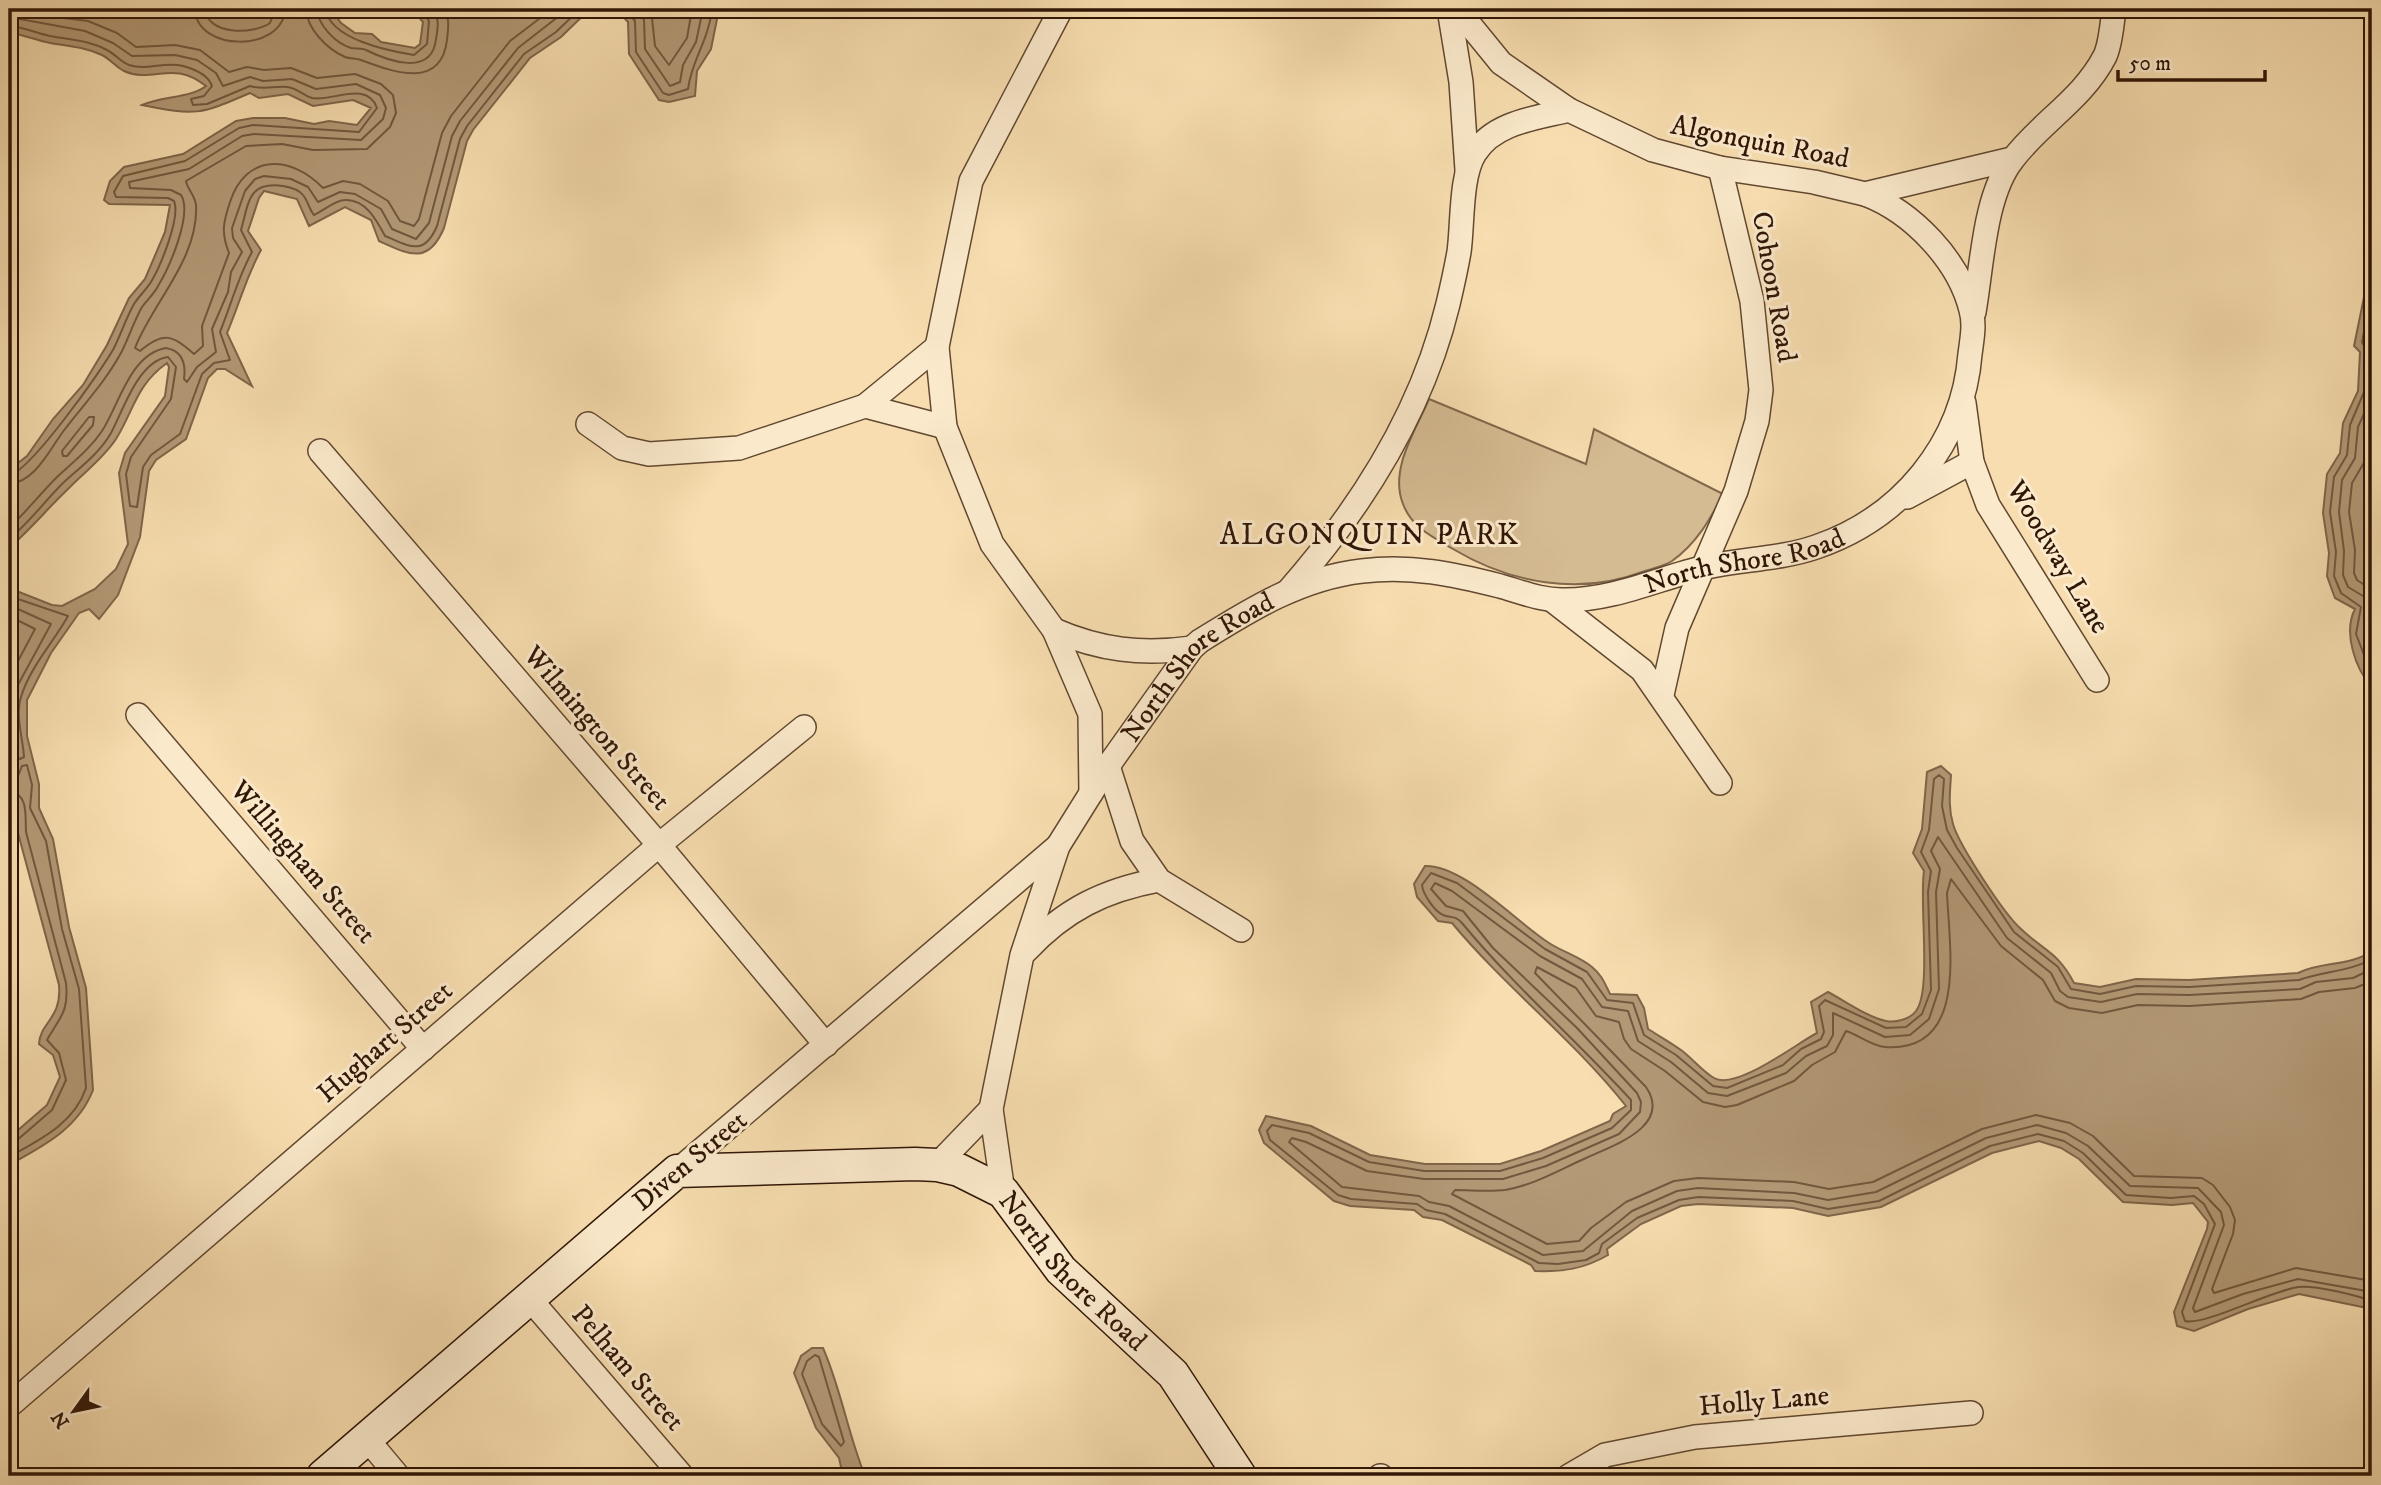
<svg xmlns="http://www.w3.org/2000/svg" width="2381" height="1485" font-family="'IM FELL DW Pica',serif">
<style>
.green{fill:#d5bb92;stroke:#82684c;stroke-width:2}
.water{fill:#b39976;stroke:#7f6549;stroke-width:2}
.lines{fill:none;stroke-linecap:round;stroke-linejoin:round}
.shore{stroke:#72583e;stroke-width:2}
.street-casing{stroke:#624830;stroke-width:26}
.secondary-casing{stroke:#301606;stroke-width:35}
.street{stroke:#fae9cb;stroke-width:23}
.secondary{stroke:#fae9cb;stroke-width:32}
.labels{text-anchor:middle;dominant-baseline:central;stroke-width:6;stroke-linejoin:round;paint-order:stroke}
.street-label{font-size:28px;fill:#301606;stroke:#fae9cb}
.neighbourhood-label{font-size:30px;letter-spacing:2px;fill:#301606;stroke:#fae9cb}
</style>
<rect width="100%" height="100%" fill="#f7ddaf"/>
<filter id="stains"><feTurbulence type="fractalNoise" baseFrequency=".00286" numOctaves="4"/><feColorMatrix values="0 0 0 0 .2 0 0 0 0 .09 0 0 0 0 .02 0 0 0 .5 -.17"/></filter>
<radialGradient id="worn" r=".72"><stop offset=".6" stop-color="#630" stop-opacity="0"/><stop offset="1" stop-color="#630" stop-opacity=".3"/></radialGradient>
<path class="green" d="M 1429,399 L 1586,464 L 1594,429 L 1723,494 C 1710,520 1696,544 1672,561 C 1664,566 1651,569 1642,572 C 1579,596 1510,583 1453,549 C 1433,537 1412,528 1403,504 C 1389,469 1416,430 1429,399 Z"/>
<g class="water">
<path d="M 9,9 L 197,9 L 255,14 L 263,9 L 331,9 L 341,23 L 355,33 L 372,34 L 381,42 L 415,48 L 420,44 L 423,22 L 412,9 L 590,9 L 561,37 L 530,58 L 473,130 L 467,141 L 444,228 C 428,266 408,254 379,241 L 371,220 L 345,207 L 309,226 L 297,199 L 264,191 L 259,198 L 248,231 L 261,250 C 246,277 239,305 227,333 L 252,386 L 225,369 L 217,369 L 208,378 L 186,439 L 156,460 L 149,471 L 140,537 L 118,595 L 99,619 L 89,609 L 79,613 L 51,653 L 27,700 L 27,736 L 39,784 L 39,808 L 53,839 L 69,927 L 86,988 L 93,1090 C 78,1129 43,1146 9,1165 L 9,1138 L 47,1105 L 60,1077 L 53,1055 L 39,1044 C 40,1022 62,1019 59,985 L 18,833 L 18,807 L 9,794 L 14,766 L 9,751 L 9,588 L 52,605 L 62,606 L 95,589 L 116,569 L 128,544 L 119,473 L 125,453 L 165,396 L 169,367 L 167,363 C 136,385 134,410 116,439 C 103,459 83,473 67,490 C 47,509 30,530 9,548 L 9,470 L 27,456 L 53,419 L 83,385 L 107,345 L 129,298 L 145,279 L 165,232 L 170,205 L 109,204 L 104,200 L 110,181 L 124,167 L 183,154 L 236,121 L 253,118 L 285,118 L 314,124 L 329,121 L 357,125 L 371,108 L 353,100 L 313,106 L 288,94 L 259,98 L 250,93 C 199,115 196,116 142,105 C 161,96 191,98 206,86 C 172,59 153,84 124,71 C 116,67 110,59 102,55 C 84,47 69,46 50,43 C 36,40 23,35 9,32 Z"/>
<polygon points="616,9 719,9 711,49 697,71 695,96 669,102 659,100 629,54 628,22"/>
<path d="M 2372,258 L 2372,687 C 2355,669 2343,632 2355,609 L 2335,598 L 2327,576 L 2329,553 L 2323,513 L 2327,474 L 2340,453 L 2343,423 L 2358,391 L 2360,352 L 2354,346 Z"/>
<path d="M 1941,766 L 1951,775 C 1950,792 1948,807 1953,824 C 1959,845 2004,914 2021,929 C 2044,951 2058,952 2074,983 L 2100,987 L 2136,979 L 2189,980 L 2298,973 C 2322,961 2349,967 2372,951 L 2372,1309 L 2299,1294 L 2248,1309 L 2194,1331 L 2177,1326 L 2174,1312 L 2207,1229 L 2208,1222 L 2193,1203 L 2172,1205 L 2123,1202 L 2079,1159 L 2061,1148 L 2039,1141 L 1992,1153 L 1881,1207 L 1828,1216 L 1793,1208 L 1698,1204 L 1681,1206 L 1641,1224 L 1607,1249 L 1608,1255 C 1584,1269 1563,1272 1535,1271 L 1531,1265 L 1442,1220 L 1423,1217 L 1414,1210 L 1350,1206 L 1334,1201 L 1264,1143 L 1259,1130 L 1266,1116 L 1311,1126 L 1370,1155 L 1425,1164 L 1500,1164 L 1541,1151 L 1610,1121 L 1613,1114 L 1626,1106 C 1574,1040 1506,988 1452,923 L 1438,921 L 1417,897 L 1414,884 L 1425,866 C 1464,865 1516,922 1549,943 C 1563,952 1580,957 1592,967 C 1602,975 1605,984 1610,994 L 1637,995 L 1644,1008 L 1648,1029 C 1659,1036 1670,1042 1681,1050 C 1692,1058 1702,1071 1714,1078 C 1736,1091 1797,1043 1817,1033 L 1811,1002 L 1828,992 C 1845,1001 1867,1017 1886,1021 C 1896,1023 1910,1019 1916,1011 C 1932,990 1919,903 1924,871 L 1913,853 L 1922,829 L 1927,772 Z"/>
<path d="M 812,1348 L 823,1348 C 841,1389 848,1434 865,1476 L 843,1476 L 839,1458 L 816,1428 L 794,1373 L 801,1356 Z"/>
</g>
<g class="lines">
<g class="shore">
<path d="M 28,9 L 55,17 L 88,21 L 117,33 L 136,47 L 175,45 L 200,50 L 229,72 L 247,67 L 264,70 L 291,68 L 317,78 L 355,74 L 381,84 L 393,95 L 396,113 L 390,127 L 367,149 L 313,150 L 282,144 L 246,146 L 186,181 C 187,189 195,195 196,205 C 199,258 153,302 135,348 L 140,351 C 164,331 172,335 194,354 L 203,346 L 202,326 L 229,253 C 221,233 223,223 230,202 C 246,153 291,155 323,188 L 343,181 L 360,184 L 388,201 L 400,221 L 414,226 L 419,219 L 442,133 L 451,116 L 510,41 L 552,9"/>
<path d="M 195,9 C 196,52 283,53 285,9"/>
<path d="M 205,9 C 207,35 253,35 270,23 L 275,9"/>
<path d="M 306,9 C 307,29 327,49 345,57 C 350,59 356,58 361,60 C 391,71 441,91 447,40 C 448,29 450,20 445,9"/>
<path d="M 317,9 C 318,25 335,43 351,48 C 356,49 362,48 366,50 C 388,61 432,77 436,39 C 438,27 440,19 432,9"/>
<path d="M 326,9 C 329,39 389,51 414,55 L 427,44 L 429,21 L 421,9"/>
<path d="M 625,9 L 635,21 L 636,52 L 663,93 L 669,95 L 688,89 C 692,58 708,43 712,9"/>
<polyline points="637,9 644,20 645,49 670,86 680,82 683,65 696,42 703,9"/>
<polyline points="651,9 655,46 669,65 687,38 692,9"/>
<path d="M 9,17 L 85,31 L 113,43 L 132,56 L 175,55 L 197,60 L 216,73 L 223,86 L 250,77 L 263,81 L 292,79 L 316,89 L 356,84 L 380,95 L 386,108 L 383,119 L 361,140 L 254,134 L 242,136 L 189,169 L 129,182 L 130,188 L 171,190 L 181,195 C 193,214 169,268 158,286 C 154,294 147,300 142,307 C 134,321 129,337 122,351 C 106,381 85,403 65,429 C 50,448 36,482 9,484"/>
<path d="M 9,26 C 24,27 36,33 50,36 C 71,40 88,40 107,50 C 115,54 121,62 129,65 C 147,71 165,61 183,66 C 194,69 208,74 212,86 L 204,96 L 191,99 L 193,105 L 207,104 L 250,86 C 264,90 273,86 287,87 C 297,88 304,96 312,98 C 331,102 367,80 377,108 L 359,132 L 253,125 L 239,128 L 185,161 L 123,176 L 114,192 L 116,197 L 168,198 L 174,201 C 181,217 160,267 151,282 C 146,290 139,296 134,304 C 126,318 121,334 114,348 C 102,370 29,473 9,475"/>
<polyline points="2372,292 2362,342 2367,352 2364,392 2350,425 2347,455 2334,477 2330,512 2336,552 2334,576 2341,593 2361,607 2356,634 2372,676"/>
<polyline points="2372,396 2358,427 2355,458 2342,480 2339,512 2344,551 2343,575 2348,587 2363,596 2369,604 2364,632 2372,652"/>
<polygon points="94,417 93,425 67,456 63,456 62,451 89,417"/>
<polyline points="2372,422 2365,461 2352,483 2349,512 2355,550 2354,573 2357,580 2372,590"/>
<path d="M 9,528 C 26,512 41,493 57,477 C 73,462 90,449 102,431 C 119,405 130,354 166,348 C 183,351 186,364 184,379 L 187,382 L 197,367 L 216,352 L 212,329 L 228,292 L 231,272 L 242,252 L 233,238 L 232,228 L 245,191 L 255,179 L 264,176 L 291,179 L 308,187 L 318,202 L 340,192 L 355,194 L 381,209 L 392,229 L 416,239 L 429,223 L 452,136 L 460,121 L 518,48 L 568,9"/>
<path d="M 9,539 C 29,523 44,502 62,484 C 79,468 99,454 111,433 C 123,411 138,361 168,357 L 176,367 L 171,399 L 131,457 L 126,474 L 130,506 L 137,507 L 143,467 L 151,455 L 180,434 L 202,374 L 214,363 L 230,360 L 220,332 C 231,305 238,277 252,252 L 241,230 C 249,202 248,181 283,186 C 289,187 299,190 303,195 C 308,201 309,209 314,215 C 323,211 335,200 345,200 C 366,199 377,221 385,236 C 409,246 424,257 437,226 L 460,139 L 467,126 L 524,54 L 556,32 L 580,9"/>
<path d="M 9,596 L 68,616 C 53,643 30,667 21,697 C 15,716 23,738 24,757 L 20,759 L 9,752"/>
<polyline points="9,605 51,624 13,694 12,740 9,744"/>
<polyline points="9,616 35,629 9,678"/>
<path d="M 9,783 L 16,781 L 22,766 L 27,765 L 32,785 L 30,808 L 46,841 L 62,929 L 79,989 L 86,1088 C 74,1124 39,1140 9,1157"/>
<path d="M 9,791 C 29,794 25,816 26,832 L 66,983 C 69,1012 60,1017 47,1040 L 59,1053 L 66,1080 L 52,1110 L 16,1141 L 9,1143"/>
<path d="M 2372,959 C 2349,972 2323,971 2299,980 L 2189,987 L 2136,986 L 2100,994 L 2071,989 L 2058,967 L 2014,932 L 1957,848 L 1947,830 L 1942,806 L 1944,779 L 1939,775 L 1934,779 L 1929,830 L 1921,852 L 1931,871 L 1928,892 L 1931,990 L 1922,1014 L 1906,1027 L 1886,1028 L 1825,1000 L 1819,1006 L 1824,1032 L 1821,1039 L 1801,1049 L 1783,1065 L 1727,1088 L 1713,1086 L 1676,1055 L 1644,1035 L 1633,1003 L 1607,1000 L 1587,972 L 1545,949 L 1457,883 L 1431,873 L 1422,885 C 1423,894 1434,911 1443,915 C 1451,918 1455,915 1462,923 C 1513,985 1576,1040 1631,1100 L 1631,1110 L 1612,1128 L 1543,1158 L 1500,1171 L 1424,1171 L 1369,1162 L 1309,1133 L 1272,1125 L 1267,1131 L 1270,1140 L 1338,1195 L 1351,1199 L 1417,1204 L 1426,1210 L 1445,1214 L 1539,1263 L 1558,1264 L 1586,1260 L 1599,1253 L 1602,1244 L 1637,1218 L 1679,1200 L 1698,1197 L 1793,1201 L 1828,1209 L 1879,1201 L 1990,1146 L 2038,1134 L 2064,1141 L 2083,1153 L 2126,1195 L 2171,1198 L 2194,1196 L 2204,1204 L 2215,1224 L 2182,1312 L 2185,1321 C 2204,1326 2270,1291 2298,1287 C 2316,1285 2355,1295 2372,1301"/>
<polyline points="2372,969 2353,978 2316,982 2300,989 2189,995 2137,994 2101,1002 2068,997 2060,991 2051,973 2007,938 1938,837 1931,851 1940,869 1936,892 1939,989 1929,1019 1910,1035 1885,1037 1833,1013 1833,1035 1827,1046 1806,1056 1786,1073 1727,1096 1708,1093 1671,1062 1638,1041 1628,1011 1602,1007 1582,979 1540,956 1452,891 1435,883 1431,889 1446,906 1463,911 1493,948 1577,1028 1637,1093 1641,1102 1640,1112 1619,1134 1546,1166 1503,1179 1424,1179 1367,1171 1306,1142 1292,1138 1289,1142 1342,1187 1419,1196 1429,1202 1449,1206 1543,1255 1583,1251 1632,1211 1677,1191 1698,1188 1794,1193 1828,1200 1876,1192 1986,1138 2037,1125 2066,1133 2088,1146 2130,1186 2198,1188 2221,1212 2224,1225 2193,1308 2195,1312 2243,1294 2298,1279 2372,1292"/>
<path d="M 2372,981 L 2355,988 L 2319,992 L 2301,999 L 2189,1006 L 2138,1005 L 2102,1013 L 2069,1008 L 2055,1001 L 2043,980 L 2001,946 L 1951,879 L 1947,893 C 1949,946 1969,1053 1885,1047 C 1871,1046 1859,1035 1846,1031 L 1835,1052 L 1812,1065 L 1794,1081 L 1737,1105 L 1725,1107 L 1703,1102 L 1665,1071 L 1631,1049 L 1624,1039 L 1619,1022 L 1596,1016 L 1576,988 L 1537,967 L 1535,973 L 1646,1087 C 1673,1127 1611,1146 1586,1158 C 1559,1170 1534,1185 1505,1190 C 1489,1192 1471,1190 1455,1190 L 1452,1194 L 1547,1244 L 1579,1241 L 1591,1228 L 1626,1202 L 1674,1181 L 1698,1178 L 1794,1182 L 1829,1189 L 1873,1182 L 1982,1129 L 2036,1115 L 2070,1123 L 2093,1136 L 2134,1176 L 2202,1178 L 2213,1185 L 2230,1207 L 2235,1220 L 2233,1234 L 2212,1289 L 2214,1293 L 2296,1268 L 2372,1281"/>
<polygon points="815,1355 819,1357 844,1442 841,1446 822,1424 802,1374 807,1361"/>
</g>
<g class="street-casing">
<g id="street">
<polyline points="1061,9 971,181 937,347 945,427 992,544 1054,630 1090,714 1091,793"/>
<polyline points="1449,9 1461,82 1467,170"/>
<polyline points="1457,9 1501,63 1569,110 1653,150 1720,168 1814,182 1865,194 2012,159"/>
<path d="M 1974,312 C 1982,267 1984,195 2013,159 C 2041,122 2083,99 2105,56 C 2111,43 2112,23 2114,9"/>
<polyline points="1964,403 1972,462 1988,505 2097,680"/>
<polyline points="865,406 937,347"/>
<polyline points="588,424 622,448 649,454 739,448 865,406 945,427"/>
<polyline points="320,451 659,845 826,1045"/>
<polyline points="1907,497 1972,462"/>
<path d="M 1289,590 C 1361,508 1422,412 1448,304 C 1452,287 1456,269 1459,252 C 1463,224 1460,176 1475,153 C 1494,122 1537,118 1569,110"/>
<polyline points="1552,600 1642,670 1720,783"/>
<path d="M 1054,630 C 1100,650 1142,655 1192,648"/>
<polyline points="1662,695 1677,628 1736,491 1757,421 1761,390 1752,301 1720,168"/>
<polyline points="138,715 423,1049"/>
<polyline points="1108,766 1132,841 1159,880 1241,930"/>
<path d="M 1026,951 C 1064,910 1104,890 1159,880"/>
<polyline points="937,1165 991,1109"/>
<polyline points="677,1171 1058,846"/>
<path id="s1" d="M 1003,1192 L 991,1109 L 1022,955 L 1058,846 L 1108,766 L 1192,648 L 1200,641 C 1251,609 1301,578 1362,571 C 1411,565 1453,574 1500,586 C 1521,592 1543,601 1565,600 C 1614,600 1659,578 1706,567 C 1743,559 1781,559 1816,547 C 1901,518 1963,444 1970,354 C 1972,339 1975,324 1971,310 C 1959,261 1913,212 1865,194"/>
<polyline points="529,1298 682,1476"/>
<polyline points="9,1406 659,845 804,727"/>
<polyline points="367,1439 398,1476"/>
<polyline points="1380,1476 1381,1476"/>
<polyline points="1569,1476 1605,1455 1695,1437 1971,1413"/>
</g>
</g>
<g class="secondary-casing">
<g id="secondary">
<path id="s2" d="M 323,1476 L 677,1171 L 915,1164 L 937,1165 L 959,1170 L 1003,1192 L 1061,1270 L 1173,1374 L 1240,1476"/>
</g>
</g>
<use href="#street" class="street"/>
<use href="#secondary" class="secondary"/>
</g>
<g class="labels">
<g class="street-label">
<text transform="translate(1760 142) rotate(11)">Algonquin Road</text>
<text transform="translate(1774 287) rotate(80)">Cohoon Road</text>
<text transform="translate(2058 557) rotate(59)">Woodway Lane</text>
<text stroke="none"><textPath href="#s1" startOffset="1174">North Shore Road</textPath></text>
<text stroke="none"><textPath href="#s1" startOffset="586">North Shore Road</textPath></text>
<text transform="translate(597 728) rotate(49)">Wilmington Street</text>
<text transform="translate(303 862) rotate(49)">Willingham Street</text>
<text transform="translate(385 1042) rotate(-41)">Hughart Street</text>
<text transform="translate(690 1161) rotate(-40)">Diven Street</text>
<text stroke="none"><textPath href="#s2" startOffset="905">North Shore Road</textPath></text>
<text transform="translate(628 1368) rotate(49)">Pelham Street</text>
<text transform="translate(1764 1401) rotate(-5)">Holly Lane</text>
</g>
<g class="neighbourhood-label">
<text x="1370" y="535">ALGONQUIN PARK</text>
</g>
</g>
<rect width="2381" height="1485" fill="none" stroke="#f7ddaf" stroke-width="35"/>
<rect x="10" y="10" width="2360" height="1464" fill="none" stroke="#301606" stroke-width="3.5"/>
<rect x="18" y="18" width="2346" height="1450" fill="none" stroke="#301606" stroke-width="2"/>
<g transform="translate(74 1411) rotate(237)" stroke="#fae9cb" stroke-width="5" paint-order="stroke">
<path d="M0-5L12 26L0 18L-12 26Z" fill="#301606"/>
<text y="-10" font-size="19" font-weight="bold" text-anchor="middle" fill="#301606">N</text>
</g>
<path d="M2118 70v10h147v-10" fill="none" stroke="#301606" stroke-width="3.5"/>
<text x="2129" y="70" font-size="21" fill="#301606" stroke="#fae9cb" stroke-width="5" paint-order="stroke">50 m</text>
<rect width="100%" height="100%" filter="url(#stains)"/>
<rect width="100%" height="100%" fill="url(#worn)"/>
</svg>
